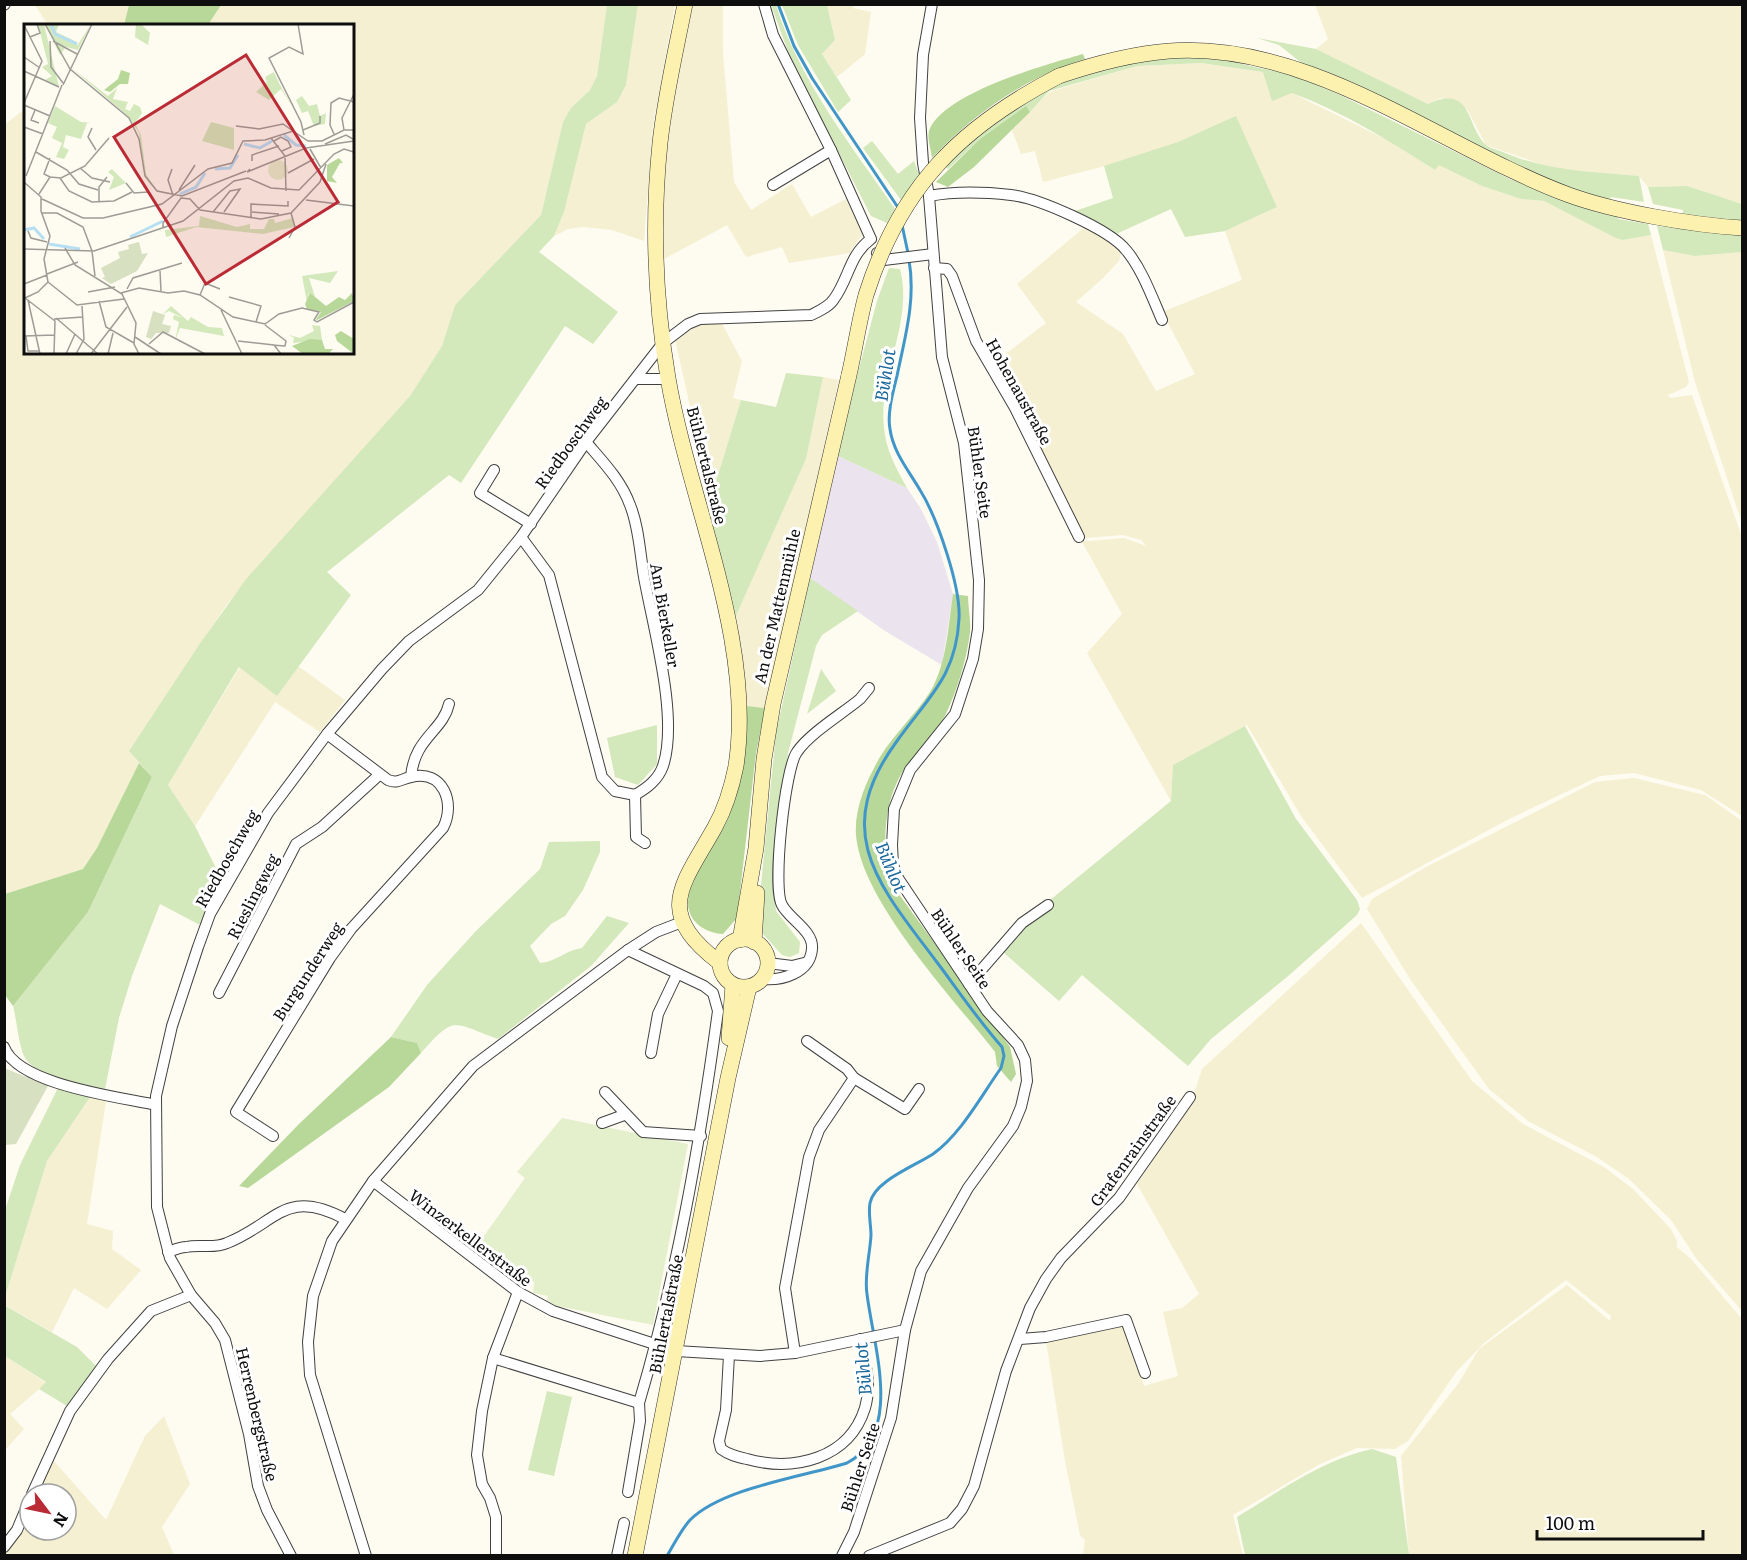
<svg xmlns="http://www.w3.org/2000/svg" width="1747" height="1560" font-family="Literata,serif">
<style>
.industrial{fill:#ebe3ed}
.farmland{fill:#f4f0d1}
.green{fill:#d3e8bb}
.forest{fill:#b8d89a}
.cemetery{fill:#d7e0c1}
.pitch{fill:#e4efcc}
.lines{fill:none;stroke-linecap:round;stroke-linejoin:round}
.stream{stroke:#4096c9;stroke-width:3}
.street-casing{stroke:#414141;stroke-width:12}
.secondary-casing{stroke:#303030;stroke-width:16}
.street{stroke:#fff;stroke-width:10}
.secondary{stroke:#fcf1ae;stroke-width:15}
.secondary-bridge-casing{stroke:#303030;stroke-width:16;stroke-linecap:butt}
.secondary-bridge{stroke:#fcf1ae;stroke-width:15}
.labels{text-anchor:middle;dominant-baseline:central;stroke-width:6;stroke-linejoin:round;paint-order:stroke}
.street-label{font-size:16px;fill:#0e0e0e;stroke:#fff}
.water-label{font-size:18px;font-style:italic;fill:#1b689c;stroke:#fff}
.inset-river{fill:none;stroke:#b7dff4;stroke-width:3}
.inset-road{fill:none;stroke:#9e9c96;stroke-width:1.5}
.view{fill:#ba2b36;fill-opacity:0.15;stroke:#ba2b36;stroke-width:3}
.inset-edge{fill:none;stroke:#0e0e0e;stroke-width:3}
</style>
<rect width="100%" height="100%" fill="#fefbf0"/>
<polygon class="industrial" points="836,455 907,488 921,509 937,542 953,594 942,665 885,631 810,578"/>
<g class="farmland">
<polygon points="35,5 129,5 124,26 48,25"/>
<polygon points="221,5 607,5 597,76 590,90 571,108 563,122 541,215 455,305 442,346 410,396 227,604 129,751 139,763 97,848 83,869 5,894 4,125 25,109 26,352 352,352 352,26 208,25"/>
<polygon points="638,5 675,5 653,125 644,241 612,230 583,227 568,229 554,236 564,212 586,124 617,102 626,85"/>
<polygon points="690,5 723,5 723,53 734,182 751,210 792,184 811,217 846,199 862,234 850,253 789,263 782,247 746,257 727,225 664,259 663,176 668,124"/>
<polygon points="827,5 854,5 853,8 871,12 865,54 837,77 822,54 835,40"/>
<polygon points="1315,5 1742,5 1742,204 1687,186 1648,187 1639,176 1555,169 1486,145 1467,109 1441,98 1428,104 1316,49 1328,39"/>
<polygon points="1200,63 1263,72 1292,93 1391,142 1435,170 1438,164 1482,186 1521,199 1544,201 1623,240 1651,235 1689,382 1686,387 1668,395 1670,398 1692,395 1742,537 1742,816 1701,790 1634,773 1600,776 1511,818 1362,898 1301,816 1247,725 1173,765 1171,801 1087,653 1122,614 1081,540 1090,541 1124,538 1146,546 1141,540 1123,535 1085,538 1019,409 991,365 1046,323 1017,284 1087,225 1120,250 1121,254 1119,261 1103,278 1076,302 1123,334 1156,391 1195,374 1162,312 1242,280 1225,231 1277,207 1236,117 1178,142 1124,161 1043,182 1035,151 1021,154 1012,130 1049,92 1137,66"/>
<polygon points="1663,250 1695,256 1742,252 1742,523 1695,382"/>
<polygon points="720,320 742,361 733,398 741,400 707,511 700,477 696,433 675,339 698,324"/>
<polygon points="823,377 839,380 765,708 747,706 735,618 806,459"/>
<polygon points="298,666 345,700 320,732 275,702 195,826 168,785 240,667 277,695"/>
<polygon points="1634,778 1705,795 1742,821 1742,1311 1696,1258 1671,1220 1629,1179 1597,1157 1528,1121 1489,1089 1410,979 1367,909 1372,899 1426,867 1595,782"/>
<polygon points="1361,923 1472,1081 1523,1124 1604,1167 1632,1188 1671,1229 1677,1241 1677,1247 1691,1259 1742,1319 1742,1555 1409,1555 1401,1456 1458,1384 1479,1349 1567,1285 1610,1321 1611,1316 1566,1280 1484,1343 1457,1371 1408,1441 1395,1449 1357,1448 1320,1464 1233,1515 1243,1555 1083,1555 1085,1540 1080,1535 1065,1461 1046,1341 1121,1325 1127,1329 1144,1386 1178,1376 1163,1312 1182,1308 1199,1294 1137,1184 1190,1106 1202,1069"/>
<polygon points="90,1097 106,1101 87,1224 113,1231 112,1249 141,1270 107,1309 74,1288 52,1332 5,1305 5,1297 47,1161"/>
<polygon points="5,1356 46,1383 10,1414 24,1429 5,1450"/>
<polygon points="164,1416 190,1484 162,1527 174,1555 5,1556 4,1551 30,1509 30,1530 66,1530 66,1494 37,1494 52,1459 106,1520 145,1436"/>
</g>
<g class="green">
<path d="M 607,5 L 638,5 L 626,85 L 617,102 L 586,124 L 564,212 L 554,236 L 539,252 L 618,312 L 593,344 L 565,326 L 461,483 L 449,475 L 327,572 L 351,595 L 277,696 L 239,667 L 168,785 L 195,826 L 222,880 L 200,925 L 160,904 L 132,976 L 119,1018 L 105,1089 C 84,1084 35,1078 24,1056 C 18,1042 17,1021 13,1006 L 88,912 L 152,777 L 129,751 L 201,642 L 247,578 L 410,396 L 442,346 L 455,305 L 541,215 L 563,122 L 571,108 L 590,90 L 597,76 Z"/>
<path d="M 771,5 L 776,5 C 799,80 851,145 895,209 L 887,223 L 871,216 L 790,57 Z"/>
<polygon points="782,5 827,5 835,40 822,54 851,100 838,112 798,45"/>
<path d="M 1257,38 L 1316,49 L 1428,104 C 1473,83 1466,127 1486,145 C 1489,148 1498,150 1503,152 C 1546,171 1592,172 1639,176 L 1644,202 L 1611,197 L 1610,200 C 1504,171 1403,113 1304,65 L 1279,45 Z"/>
<path d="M 1194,57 L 1229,61 L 1296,76 L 1340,95 L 1510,179 L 1569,203 L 1617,215 L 1618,219 L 1648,224 L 1651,235 L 1623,240 L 1616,238 L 1544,201 L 1521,199 L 1482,186 L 1439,165 L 1435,170 C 1390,141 1343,112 1292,93 L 1272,101 L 1263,72 L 1201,63 L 1137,66 L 1049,91 L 1030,112 L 1026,107 L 980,139 L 948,169 L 945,166 C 1020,93 1089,60 1194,57 Z"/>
<polygon points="1236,116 1277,207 1225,231 1185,237 1171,209 1114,235 1072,212 1113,198 1104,166 1178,142"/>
<polygon points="872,141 898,174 914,161 919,174 901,200 863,148"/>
<polygon points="1687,186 1742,204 1742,221 1683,214 1683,210 1653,204 1648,187"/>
<polygon points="1657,226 1742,236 1742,252 1695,256 1663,250"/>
<path d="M 889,268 L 900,269 C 914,321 878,374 884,428 C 886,450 896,468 907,488 L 836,455 L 877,301 Z"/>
<polygon points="786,373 823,377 806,459 735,618 707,511 741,400 776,407"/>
<polygon points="810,578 858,611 822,635 816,646 788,753 774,893 776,911 800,942 799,953 790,957 782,955 763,934 761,885 776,733"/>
<polygon points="821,669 836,691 807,714"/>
<polygon points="657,725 657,764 638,785 615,777 607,738"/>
<polygon points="1245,726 1296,819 1357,900 1360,909 1357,915 1287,977 1211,1039 1188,1066 1082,975 1059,1001 1003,952 1022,923 1171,801 1173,765"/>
<path d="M 600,841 L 600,852 L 583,890 L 565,916 L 551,924 L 530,946 L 540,963 C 556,962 566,950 582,948 L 607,916 L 629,923 L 591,966 L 498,1039 C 451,1022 455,1015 421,1053 L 417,1043 L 391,1037 L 427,985 L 475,932 L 540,869 L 549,842 Z"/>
<polygon points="58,1088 90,1097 47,1161 5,1297 5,1210 20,1165"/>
<polygon points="4,1305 77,1347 97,1367 67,1406 39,1389 46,1382 5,1356"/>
<polygon points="547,1391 572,1397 554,1476 528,1470"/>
<path d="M 1372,1449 L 1396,1457 L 1409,1555 L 1245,1555 L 1237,1517 C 1280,1491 1322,1460 1372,1449 Z"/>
</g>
<g class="forest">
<polygon points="129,5 129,4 221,5 208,25 124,25"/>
<path d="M 1083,54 L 1085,59 C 1028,76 973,114 932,158 C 931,150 927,138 929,131 C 942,93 1048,64 1083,54 Z"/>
<polygon points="1026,106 1030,112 974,167 948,187 936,182 980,139"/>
<path d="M 953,594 L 968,596 C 968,607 971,621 970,632 C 967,659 957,691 945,716 C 934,736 915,752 903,771 C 883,803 882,846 890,882 L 1010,1047 L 1016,1074 L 1011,1082 L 997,1066 L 995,1052 C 954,999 861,901 856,835 C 854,808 867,780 880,757 C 894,734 915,715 930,692 C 947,664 948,626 953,594 Z"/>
<path d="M 747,706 L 765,708 L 756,753 L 737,918 L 723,934 C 706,933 689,923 688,904 C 687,878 719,842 729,816 C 742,779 746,745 747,706 Z"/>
<polygon points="139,763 152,777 88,912 13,1006 5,995 5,894 83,869 97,848"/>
<polygon points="391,1037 417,1043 421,1053 389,1087 248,1188 239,1186 299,1124"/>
</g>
<polygon class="cemetery" points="4,1068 48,1086 16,1144 5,1145"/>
<polygon class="pitch" points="562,1118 688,1144 653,1325 557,1306 547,1301 548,1296 533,1293 534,1282 499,1275 472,1253 525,1178 517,1172"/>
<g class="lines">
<g class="stream">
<polyline points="778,4 794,46 812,78 899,209"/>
<polyline points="902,225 908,253"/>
<path d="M 667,1556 C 674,1544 681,1530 690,1520 C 722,1488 802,1477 847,1463 C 904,1433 873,1345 867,1294 C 864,1276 870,1254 871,1235 C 871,1225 868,1213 870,1203 C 874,1181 915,1166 933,1154 C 961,1134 981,1096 1001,1068 L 1004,1056 L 1002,1047 C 978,1020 958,990 936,961 C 878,884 830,832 897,741 C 928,697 956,677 959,619 C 961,587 937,517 920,490 C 909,471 893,452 890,429 C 887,413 893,392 897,376 C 905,337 916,300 909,260"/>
</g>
<g class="street-casing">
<g id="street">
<polyline points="4,5 5,4"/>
<polyline points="773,185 831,150"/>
<path d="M 929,196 C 956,191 984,192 1011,195 C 1038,198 1109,229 1126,250 C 1142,269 1152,297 1162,320"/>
<polyline points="877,253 884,260 933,254"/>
<polyline points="934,268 947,269 952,276 976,341 1015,408 1079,537"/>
<polyline points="636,379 668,379"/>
<polyline points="494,470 480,493 531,524"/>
<path d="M 521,537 L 549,575 L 602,777 L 615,791 L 635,795 C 647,788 658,780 663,766 C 679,718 653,627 644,577 C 640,554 639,527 630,505 C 621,480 603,462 586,442"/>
<path d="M 411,777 C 414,738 443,731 449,704"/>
<polyline points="635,795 636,837 645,843"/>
<polyline points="768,963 792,966 804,963"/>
<path d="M 762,979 C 782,981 810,973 812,949 C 814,931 789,919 782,905 C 772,887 785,768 797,752 C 810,733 842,714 860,699 L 869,688"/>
<polyline points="969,984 1022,923 1048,905"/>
<polyline points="219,993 296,844 322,827 379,775"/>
<path d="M 4,1047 C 18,1085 120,1097 156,1105"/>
<polyline points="651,1053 658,1014 677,974"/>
<polyline points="854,1078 905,1109 919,1089"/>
<polyline points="605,1092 643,1132 701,1136"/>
<polyline points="602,1123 624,1115"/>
<path d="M 273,1136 L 236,1112 L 330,958 L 351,929 L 443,828 C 456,803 443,769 411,777 C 401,779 398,784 388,780 L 327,734"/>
<polyline points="373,1181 518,1292 553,1311 676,1351 760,1356 795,1353 905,1330"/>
<path d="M 168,1252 C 174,1250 180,1247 186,1247 C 200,1244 214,1249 227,1243 C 277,1223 285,1187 345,1219"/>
<polyline points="1020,1339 1046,1337 1126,1320 1145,1373"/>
<polyline points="795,1353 785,1288 809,1157 819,1130 854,1078 847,1069 807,1041"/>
<path d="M 729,1355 L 726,1410 L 719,1441 L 721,1449 C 729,1455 738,1457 747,1459 C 794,1472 849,1459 865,1408 C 872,1384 865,1362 860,1339"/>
<path d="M 493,1358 L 639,1403 C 677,1275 700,1143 718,1011 L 713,993 L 704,986 L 628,950"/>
<polyline points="628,1492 640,1421 639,1403"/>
<polyline points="32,1494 70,1411 108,1359 151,1311 191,1295"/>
<polyline points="4,1547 17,1530 30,1499"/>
<path d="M 291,1556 L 267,1510 L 258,1486 L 249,1434 L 225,1340 L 215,1323 L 191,1295 L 170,1258 L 157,1207 L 156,1096 L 172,1026 L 198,947 L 210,914 L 268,813 L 327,734 L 382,669 L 409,641 L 478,590 L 521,537 L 586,442 L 663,343 L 688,324 L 700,319 L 811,315 C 819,311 829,307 834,299 C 849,279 849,255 871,239 L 831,150 L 773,35 L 764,4"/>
<polyline points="366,1556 310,1375 308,1342 313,1296 332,1241 373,1181 473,1066 628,950 656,932 682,922"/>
<polyline points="496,1556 496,1517 490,1498 482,1484 477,1455 482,1411 493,1358 518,1292"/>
<polyline points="617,1556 624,1523"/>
<polyline points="842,1556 854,1532 891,1418 905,1330 921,1271 968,1188 1013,1126 1021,1107 1027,1081 1025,1060 1018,1045 987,1011 898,878 893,865 892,845 894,809 910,770 955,714 973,659 978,629 979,580 964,443 942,357 929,196 923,163 920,118 923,55 932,4"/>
<polyline points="869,1556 950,1523 962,1509 974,1486 1006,1371 1030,1308 1046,1279 1061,1258 1119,1198 1190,1097"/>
</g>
</g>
<g class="secondary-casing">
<g id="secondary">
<path d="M 685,4 C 676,50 665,96 660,143 C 652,221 655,301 668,378 C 689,502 755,640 736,766 C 732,786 725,809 715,827 C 682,886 653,912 720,963"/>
<path d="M 1059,76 C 1094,64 1131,54 1169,51 C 1313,41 1440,147 1569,195 C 1616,212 1692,225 1742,228"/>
<circle cx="744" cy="963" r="24"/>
<polyline points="740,940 756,848 764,759 773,704 849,375"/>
<polyline points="754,942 757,893"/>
<polyline points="729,1038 733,985"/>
<polyline points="635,1556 728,1078 749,987"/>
</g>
</g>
<use href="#street" class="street"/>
<use href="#secondary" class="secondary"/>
<g class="secondary-bridge-casing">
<path id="secondary-bridge" d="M 849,375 C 855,349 859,321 866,295 C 900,187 960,127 1059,76"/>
</g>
<use href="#secondary-bridge" class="secondary-bridge"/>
</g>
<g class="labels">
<g class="street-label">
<text transform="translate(1020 391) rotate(61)">Hohenaustraße</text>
<text transform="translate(570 442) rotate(-54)">Riedboschweg</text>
<text transform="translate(708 465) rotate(76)">Bühlertalstraße</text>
<text transform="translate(981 472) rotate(82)">Bühler Seite</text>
<text transform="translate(776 606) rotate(-77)">An der Mattenmühle</text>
<text transform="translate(666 615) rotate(80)">Am Bierkeller</text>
<text transform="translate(226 858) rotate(-60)">Riedboschweg</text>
<text transform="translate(252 896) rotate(-63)">Rieslingweg</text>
<text transform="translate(962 948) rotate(56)">Bühler Seite</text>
<text transform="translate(307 971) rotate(-57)">Burgunderweg</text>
<text transform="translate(1132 1150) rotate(-54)">Grafenrainstraße</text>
<text transform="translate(471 1237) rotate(37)">Winzerkellerstraße</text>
<text transform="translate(665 1314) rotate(-79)">Bühlertalstraße</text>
<text transform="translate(258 1414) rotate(77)">Herrenbergstraße</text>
<text transform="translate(859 1467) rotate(-72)">Bühler Seite</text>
</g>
<g class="water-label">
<text transform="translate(884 375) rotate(-81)">Bühlot</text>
<text transform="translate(892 867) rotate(67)">Bühlot</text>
<text transform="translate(862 1369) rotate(-95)">Bühlot</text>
</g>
</g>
<g transform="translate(24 24)">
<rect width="330" height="330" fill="#fefbf0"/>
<path d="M 14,0 L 20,0 L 35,63 L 21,56 L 28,52 L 18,43 L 24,40 ZM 21,0 L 35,0 L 32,8 L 53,18 L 53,22 L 67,0 L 54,26 L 35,21 L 41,24 L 36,31 ZM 112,0 L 117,0 L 126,9 L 124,21 L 111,13 ZM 248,44 L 255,59 L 267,81 L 257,65 L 245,76 L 232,68 L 243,58 L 241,53 L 250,48 ZM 49,45 L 84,72 L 93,64 L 89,75 L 104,78 L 101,85 L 106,87 L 110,80 L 116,83 L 118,89 L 111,99 L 117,111 L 122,150 L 132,165 L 147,172 L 135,167 L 128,162 L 124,157 L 121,150 L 120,145 L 115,109 L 104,92 ZM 278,72 L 285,82 L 293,80 L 296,92 L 302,89 L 301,100 L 290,102 L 284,87 L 278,89 L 272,76 ZM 31,82 L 57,98 L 68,99 L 63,99 L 57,115 L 42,111 L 39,123 L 45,126 L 40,135 L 32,133 L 38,119 L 28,114 L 33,103 L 24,99 ZM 187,98 L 210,104 L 210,126 L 178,117 ZM 88,145 L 102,159 L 85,166 L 90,153 L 84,148 ZM 176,192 L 213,203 L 226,200 L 226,205 L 240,205 L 245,195 L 250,195 L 251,199 L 269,194 L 270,203 L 239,210 L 172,203 L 142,213 L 141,206 L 175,202 ZM 314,247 L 306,259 L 285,254 L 291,273 L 302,282 L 285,269 L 283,278 L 278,252 ZM 147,282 L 164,297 L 167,293 L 184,303 L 198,304 L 200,312 L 156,304 L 151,317 L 155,298 L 149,295 L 150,291 L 159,294 L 145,287 L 139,290 ZM 288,301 L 296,302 L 298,316 L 269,319 L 270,314 L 265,311 L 276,314 L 290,307 Z" fill="#d3e8bb"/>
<path d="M 97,46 L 106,49 L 104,60 L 96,60 L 86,68 L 80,66 L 94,55 ZM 315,134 L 319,139 L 316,139 L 308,153 L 313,159 L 303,157 L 303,141 ZM 286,269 L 302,282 L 315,273 L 321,276 L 328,269 L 330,277 L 291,297 L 297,288 L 283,285 L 281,280 ZM 317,307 L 330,315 L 330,330 L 313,317 L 311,311 ZM 286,315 L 298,316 L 301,325 L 309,325 L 304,330 L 279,330 L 268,322 Z" fill="#b8d89a"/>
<path d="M 115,218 L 118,230 L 124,229 L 113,247 L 87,260 L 78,254 L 81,253 L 77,244 L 96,234 L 94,228 L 105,225 L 104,221 ZM 129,287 L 141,291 L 138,300 L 147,302 L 145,309 L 132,309 L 127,315 L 122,313 Z" fill="#d7e0c1"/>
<path d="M244 146a10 10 0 1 1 20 0a10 10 0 1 1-20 0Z" fill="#e4efcc"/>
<path class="inset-river" d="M 27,0 L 31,10 L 53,20M 260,111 L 272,121 L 282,122M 220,120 L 236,124 L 248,117M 191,145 L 206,144 L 214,131M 156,170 L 172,163 L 181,149M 0,206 L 10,204 L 20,215M 106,213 L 139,197M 25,220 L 56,225"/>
<path class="inset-road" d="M 21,0 L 46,45 L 105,94 L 115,115 L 121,152 L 133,167 L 158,172 L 222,147M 274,0 L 279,30 L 265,23 L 245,34 L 277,98 L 280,111M 0,1 L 18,37 L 0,79M 6,13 L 16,9 L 13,0M 26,17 L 27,43 L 39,59M 29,17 L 53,30M 0,33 L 16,44M 0,47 L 35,63M 39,61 L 68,0M 0,81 L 26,92M 11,86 L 7,96 L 15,99M 212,102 L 235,105 L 259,100 L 269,107M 0,103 L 19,110M 68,104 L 64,113 L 72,126M 279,106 L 296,99 L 296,92M 320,106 L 318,94 L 330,70M 310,110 L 306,101 L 307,79 L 315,74 L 330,78M 247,114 L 261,132 L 262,167M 250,117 L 257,113 L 264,117 L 267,123 L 258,127M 301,120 L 322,111 L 329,115M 286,125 L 297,144M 12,128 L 43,146 L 55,160 L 74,166M 228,137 L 228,131 L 255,122M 56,144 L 68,154 L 86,158M 148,145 L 144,156 L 149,171M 226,145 L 223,148 L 282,124 L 330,117M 264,149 L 290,135M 2,152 L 38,61M 26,153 L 20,150 L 26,134M 36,154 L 45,167 L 68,178 L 90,177 L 108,168M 102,159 L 110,169 L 124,168M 155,166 L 171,141M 15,170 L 26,153 L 37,154 L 61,142 L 85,114M 18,175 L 59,194 L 79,194 L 138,180 L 184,145 L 208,139 L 219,117 L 241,116 L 269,107 L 284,117 L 298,117 L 320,106 L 330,106M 282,176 L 330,182M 75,178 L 75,163 L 83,153M 176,186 L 237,195 L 267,189 L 296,158 L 302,140M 189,188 L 206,167 L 216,165 L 200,188M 228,188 L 255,190M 18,189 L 33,189 L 59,203 L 68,227 L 71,252M 227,194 L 227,180 L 264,182 L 264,177M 139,205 L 139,199 L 157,174 L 166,175 L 176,186M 4,207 L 7,214 L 23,218M 265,214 L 271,203 L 267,189M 41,224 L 51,241 L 98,270 L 112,299 L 110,320 L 115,330M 0,225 L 70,227 L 159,197 L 210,157 L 224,154 L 247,164 L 275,166 L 310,130 L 320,125 L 330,128M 136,247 L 137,267M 23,250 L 54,238M 24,258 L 53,281 L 100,275M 0,260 L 23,251M 103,265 L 109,254 L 158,239M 64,268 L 91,263M 97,269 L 115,264 L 144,269 L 160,267 L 176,271 L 209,293 L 241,300 L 255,290 L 278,284 L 295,288 L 290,296 L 293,298 L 330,278M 176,271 L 181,259 L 196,265M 205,273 L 237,282 L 232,298M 1,274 L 14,268 L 24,258 L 20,235 L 26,212 L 17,187 L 17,173 L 1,159M 1,274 L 31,297 L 30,330M 4,276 L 16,330M 75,277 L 82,303 L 110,319M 197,286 L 218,330M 32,294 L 74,330M 30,295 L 59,293M 241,301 L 262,317 L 261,322 L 248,321M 0,312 L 31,311M 2,312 L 4,327 L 15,327M 111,313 L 137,330M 214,317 L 250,321 L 257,330M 125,320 L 139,308 L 181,330M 42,330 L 51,310M 52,330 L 60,315 L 58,282M 67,330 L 103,283M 84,330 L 89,309M 268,330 L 291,330"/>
<path class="view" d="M 222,31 L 314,178 L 182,260 L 90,113 Z"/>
<rect width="330" height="330" class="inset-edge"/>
</g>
<rect width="1747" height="1560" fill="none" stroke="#0e0e0e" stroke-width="12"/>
<g transform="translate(48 1512) rotate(122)"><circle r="28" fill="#ffffff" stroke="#9f9f9f" stroke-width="1.5"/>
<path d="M0-4.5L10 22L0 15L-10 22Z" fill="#ba2b36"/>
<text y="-9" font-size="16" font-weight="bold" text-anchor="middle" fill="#0e0e0e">N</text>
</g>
<path d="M1537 1530v9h166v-9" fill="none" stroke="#0e0e0e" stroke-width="3"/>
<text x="1546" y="1530" font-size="18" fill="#0e0e0e" stroke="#ffffff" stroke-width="4.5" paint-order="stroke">100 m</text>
</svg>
